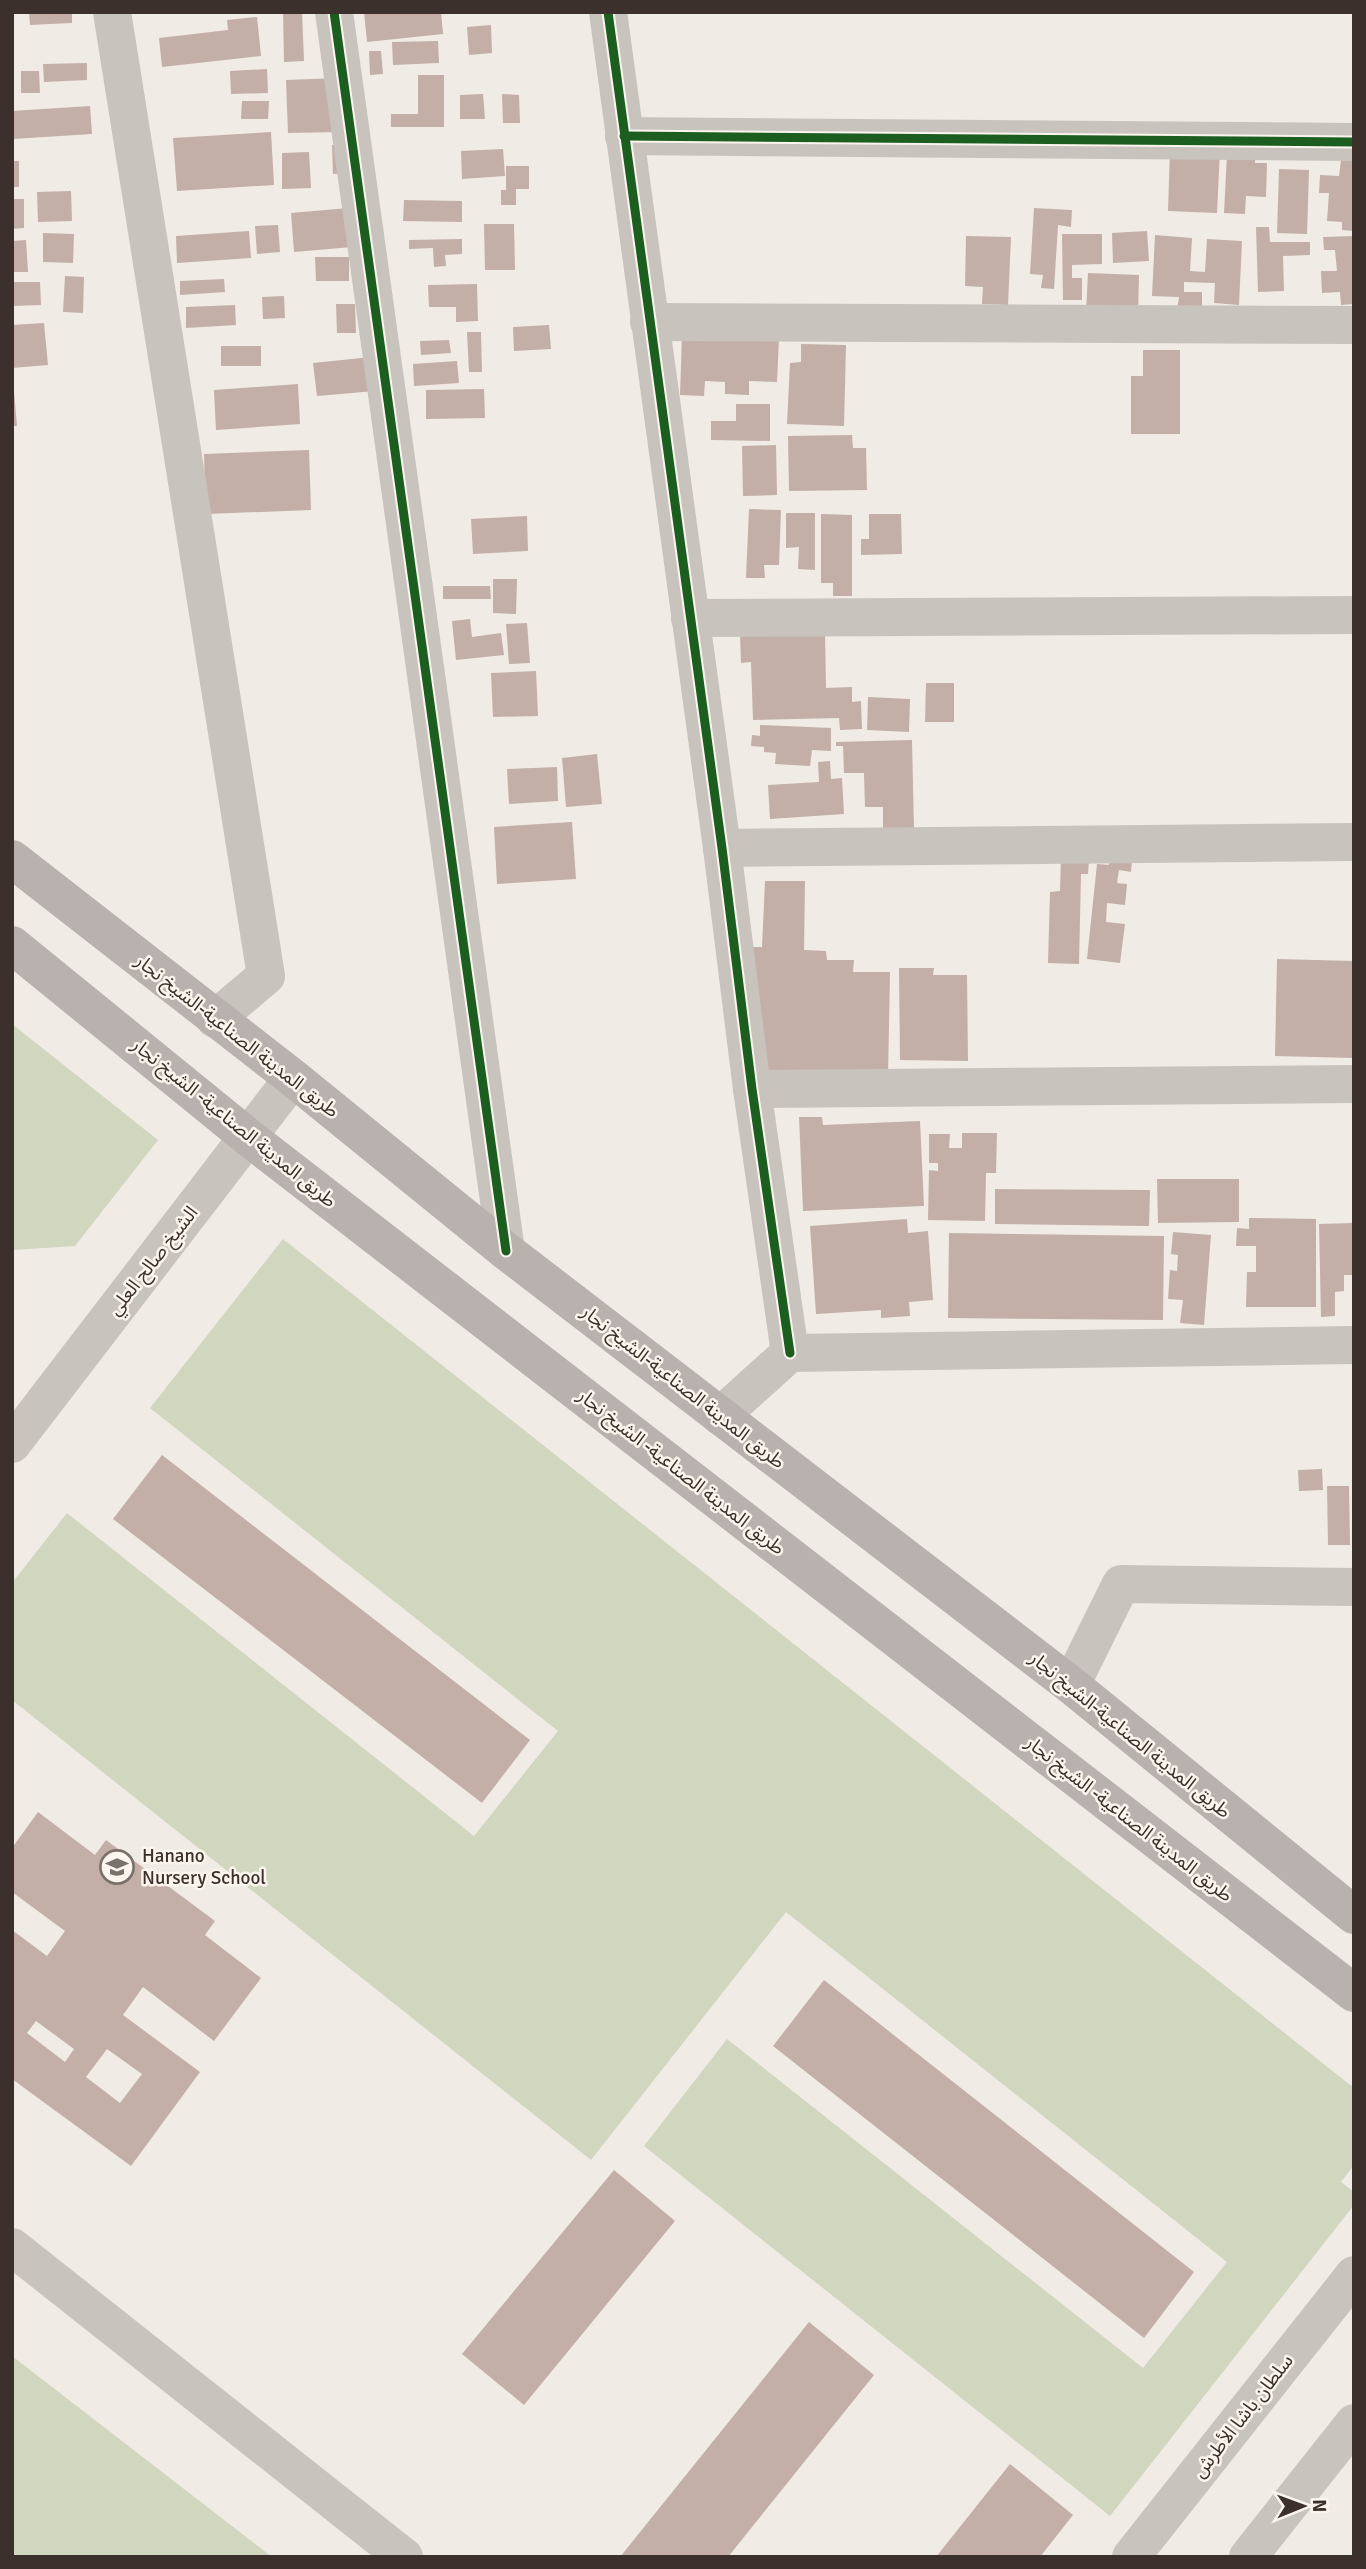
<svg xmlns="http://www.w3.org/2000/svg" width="1366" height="2569" font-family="Signika,'Noto Sans Arabic',sans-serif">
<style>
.green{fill:#d1d6bf}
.building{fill:#c3afa7;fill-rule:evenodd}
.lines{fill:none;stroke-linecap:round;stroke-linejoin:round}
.street{stroke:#c9c3be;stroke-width:38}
.primary{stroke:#b8b1ad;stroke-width:38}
.cycleway-casing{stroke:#fbf5ee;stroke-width:13}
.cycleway{stroke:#1b5e20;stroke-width:9}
.labels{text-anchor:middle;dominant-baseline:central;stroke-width:5;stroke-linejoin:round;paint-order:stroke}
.street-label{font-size:19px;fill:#3b302b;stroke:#fbf5ee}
.poi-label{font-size:19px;fill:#3b302b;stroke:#fbf5ee;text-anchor:start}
</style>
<rect width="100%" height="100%" fill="#f0ebe5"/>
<g class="green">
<polygon points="12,1024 158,1140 75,1246 12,1250"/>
<polygon points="283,1239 1354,2088 1354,2165 1341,2182 1354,2192 1354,2205 1110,2516 644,2146 727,2039 1143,2368 1227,2262 786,1912 591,2160 12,1700 12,1583 67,1513 474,1836 558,1731 150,1408"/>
<polygon points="12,2356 272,2557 12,2557"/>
</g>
<g class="building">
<polygon points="29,12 72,12 72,23 30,25"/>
<polygon points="283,12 302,12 304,61 284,62"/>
<polygon points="364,12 441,12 443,34 367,42"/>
<polygon points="257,17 261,56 162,67 159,38 228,30 227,20"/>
<polygon points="491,25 492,53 469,55 467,27"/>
<polygon points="438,41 439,63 393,65 392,42"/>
<polygon points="369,51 381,51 383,74 370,75"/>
<polygon points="87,63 87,80 44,82 43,64"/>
<polygon points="267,69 268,93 231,94 230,71"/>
<polygon points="21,71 39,71 40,93 21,93"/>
<polygon points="418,75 444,75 444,127 391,127 391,114 418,114"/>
<polygon points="339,78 341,132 288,133 286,80"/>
<polygon points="483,94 485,119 460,119 460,95"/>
<polygon points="502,94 519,95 520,123 503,123"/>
<polygon points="242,101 269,101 268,119 241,119"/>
<polygon points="90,106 92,134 12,139 12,111"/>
<polygon points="271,132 274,185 177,191 173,138"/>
<polygon points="344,144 345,173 333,174 332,145"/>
<polygon points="1170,148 1220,149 1217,213 1168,211"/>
<polygon points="503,149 505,176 462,179 461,151"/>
<polygon points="309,152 311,188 282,189 282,153"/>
<polygon points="1227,154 1255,155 1255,163 1267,163 1266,197 1246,196 1245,214 1224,213"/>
<polygon points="1341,160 1354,160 1354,231 1342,230 1342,222 1327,221 1329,193 1319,193 1320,175 1339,176"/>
<rect x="12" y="161" width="7" height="26"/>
<polygon points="506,166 529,166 529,189 516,189 516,205 501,205 501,190 506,190"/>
<polygon points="1279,169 1309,170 1307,234 1277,233"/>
<polygon points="71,191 72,221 38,222 37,192"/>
<polygon points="12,199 24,199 24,228 12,229"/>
<polygon points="404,200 462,201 462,222 403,221"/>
<polygon points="348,208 352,247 294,252 291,213"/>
<polygon points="1034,208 1072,210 1071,227 1058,225 1054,289 1041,288 1043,275 1030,274"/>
<polygon points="484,224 514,224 515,270 485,270"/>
<polygon points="278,225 280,252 257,254 255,226"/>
<polygon points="1256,227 1269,227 1270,242 1310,242 1310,255 1283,256 1284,291 1258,292"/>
<polygon points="249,231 251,258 177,263 176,236"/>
<polygon points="1147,231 1149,261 1113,263 1112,233"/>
<polygon points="43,233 74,234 73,263 43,262"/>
<polygon points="1062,234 1102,234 1102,264 1072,265 1072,278 1082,278 1082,300 1063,300"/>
<polygon points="1155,235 1192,238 1190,271 1205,272 1207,239 1242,241 1239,305 1214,303 1215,283 1184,282 1184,292 1202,292 1202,311 1177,310 1179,297 1152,296"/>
<polygon points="966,236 1011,237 1008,305 982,304 983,287 965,286"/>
<polygon points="1354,236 1354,304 1341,305 1340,292 1322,293 1321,271 1337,271 1335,250 1324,250 1323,237"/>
<polygon points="462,239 462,254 445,255 446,266 434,267 433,248 409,249 409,240"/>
<polygon points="26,240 28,272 12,272 12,241"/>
<polygon points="315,257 349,257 349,281 316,281"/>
<polygon points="1088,273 1139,275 1138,314 1086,313"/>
<polygon points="65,276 84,277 83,313 63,312"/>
<polygon points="224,279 225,292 180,295 180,281"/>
<polygon points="12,282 40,282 41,305 12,306"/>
<polygon points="477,284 478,321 456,322 456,307 429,307 428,285"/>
<polygon points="284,296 285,318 263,319 262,297"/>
<polygon points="336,304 355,304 356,333 337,333"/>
<polygon points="235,305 236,325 186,328 186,307"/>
<polygon points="44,323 48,365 12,368 12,325"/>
<polygon points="549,325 551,349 514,351 513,327"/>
<polygon points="467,332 481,332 482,372 469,372"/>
<polygon points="682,335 779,339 777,382 749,381 749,395 725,394 725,382 705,381 704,396 680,395"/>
<polygon points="449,340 451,353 421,355 420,341"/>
<polygon points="801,344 846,345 844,426 787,424 790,363 801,362"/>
<rect x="221" y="346" width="40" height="20"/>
<polygon points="1143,350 1180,350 1180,434 1131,434 1131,376 1143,376"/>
<polygon points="371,357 375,391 317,396 313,363"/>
<polygon points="457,361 459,383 414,386 413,364"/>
<polygon points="298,384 300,424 216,430 214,390"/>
<polygon points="484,389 485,418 426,419 426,390"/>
<polygon points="12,391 14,391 17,426 12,426"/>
<polygon points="736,404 770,404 770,441 711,440 711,421 736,421"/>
<polygon points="852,435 853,448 866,448 867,490 789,491 788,436"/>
<polygon points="776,445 777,495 743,496 742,446"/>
<polygon points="309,450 311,510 206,514 204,454"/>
<polygon points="749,509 781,510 779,565 764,565 765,578 746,578"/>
<polygon points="786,513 815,513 815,570 798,569 799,547 786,548"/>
<polygon points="821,514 852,515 852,596 833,596 833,583 821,583"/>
<polygon points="869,514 901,514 902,554 861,555 861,539 869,539"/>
<polygon points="527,516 528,551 473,554 471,519"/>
<polygon points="493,579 517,579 516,614 493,613"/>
<polygon points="443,586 490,586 491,599 443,599"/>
<polygon points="470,619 472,637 501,633 504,655 456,660 452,621"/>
<polygon points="527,623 530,663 509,664 506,624"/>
<polygon points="825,632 826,688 852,687 852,702 861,701 862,729 840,730 839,718 753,720 751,662 741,663 740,634"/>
<polygon points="536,671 538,716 493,717 491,673"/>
<polygon points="926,683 954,683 954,722 925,722"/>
<polygon points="868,697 910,699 909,732 867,730"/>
<polygon points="760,725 831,728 831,751 812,750 810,766 775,764 776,753 764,752 764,747 751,746 752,735 760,736"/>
<polygon points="912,740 914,831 883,832 883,807 865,807 864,773 844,773 843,746 836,746 836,742"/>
<polygon points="597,754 602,804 566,807 562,758"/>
<polygon points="830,761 831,779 842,778 844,814 770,819 768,785 819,782 818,762"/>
<polygon points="557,767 558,801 509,804 507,769"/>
<polygon points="572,822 576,879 497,884 494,827"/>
<polygon points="1061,857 1089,858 1088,874 1081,874 1079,964 1048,963 1050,892 1060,891"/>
<polygon points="1108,857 1132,860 1131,872 1119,870 1117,883 1127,884 1125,905 1107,903 1106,922 1125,924 1120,963 1087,959 1097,864 1109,865"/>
<polygon points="765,881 805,881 804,950 826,951 827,960 854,960 853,972 890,972 888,1076 761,1075 751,947 762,947"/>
<polygon points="1277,959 1354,961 1354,1058 1275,1056"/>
<polygon points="899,968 934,968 933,975 967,975 968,1061 900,1060"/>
<polygon points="799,1117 822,1117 823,1125 920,1121 924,1206 803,1211"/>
<polygon points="962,1133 997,1133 996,1173 986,1173 985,1221 928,1220 929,1170 938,1171 938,1163 929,1163 929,1134 950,1134 949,1148 962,1148"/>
<polygon points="1157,1179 1239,1179 1239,1222 1158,1223"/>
<polygon points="995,1189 1150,1190 1149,1226 995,1224"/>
<polygon points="1249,1218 1316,1219 1316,1307 1246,1307 1247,1272 1256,1272 1256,1246 1236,1246 1237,1228 1249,1229"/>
<polygon points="907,1219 908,1233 928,1231 933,1300 909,1302 910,1316 881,1318 881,1310 816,1314 810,1226"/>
<polygon points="1354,1223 1354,1275 1344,1275 1344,1291 1335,1292 1335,1316 1321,1317 1319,1224"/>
<polygon points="1173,1232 1211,1235 1204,1325 1180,1323 1183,1300 1168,1299 1170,1270 1177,1271 1178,1255 1171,1254"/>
<polygon points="949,1233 1164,1236 1163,1320 948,1318"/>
<polygon points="162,1455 530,1740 482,1803 113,1519"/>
<polygon points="1322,1469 1323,1490 1299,1491 1298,1470"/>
<polygon points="1327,1486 1349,1486 1350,1545 1328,1545"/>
<path d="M 38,1812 L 95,1855 L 106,1840 L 215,1921 L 205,1935 L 261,1978 L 214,2041 L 143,1987 L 123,2015 L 200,2072 L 131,2166 L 12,2079 L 12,1930 L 47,1956 L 65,1931 L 12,1892 L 12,1848 ZM 36,2021 L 74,2049 L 65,2062 L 27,2033 ZM 107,2049 L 142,2074 L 120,2103 L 86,2077 Z"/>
<polygon points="824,1980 1194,2272 1144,2338 773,2046"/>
<polygon points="614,2170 675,2221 524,2405 462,2354"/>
<polygon points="809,2322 874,2375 728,2557 620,2557"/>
<polygon points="1010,2464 1073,2515 1040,2557 936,2557"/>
</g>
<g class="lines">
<g class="street">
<polyline points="112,12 266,976 215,1019"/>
<polyline points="334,12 506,1251"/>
<polyline points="608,12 722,848 752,1089 790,1353"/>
<polyline points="624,136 1354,142"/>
<polyline points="649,322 1354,325"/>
<polyline points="690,618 1354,615"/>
<polyline points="722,848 1354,842"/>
<polyline points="752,1089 1354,1084"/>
<polyline points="720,1416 790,1353 1354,1345"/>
<polyline points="12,1444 293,1078"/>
<polyline points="1071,1685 1121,1584 1354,1587"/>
<polyline points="12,2247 404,2557"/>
<polyline points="1131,2557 1354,2275"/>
<polyline points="1248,2557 1354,2423"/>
</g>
<g class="primary">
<polyline points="12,859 293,1078 506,1251 1071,1685 1354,1915"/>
<polyline points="12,945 248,1137 1354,1993"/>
</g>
<g class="cycleway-casing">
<g id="cycleway">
<polyline points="334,12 506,1251"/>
<polyline points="608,12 722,848 752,1089 790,1353"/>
<polyline points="624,136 1354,142"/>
</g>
</g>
<use href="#cycleway" class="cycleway"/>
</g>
<defs>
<g id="school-ring" transform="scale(1.75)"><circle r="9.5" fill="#fbf5ee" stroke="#7a716c" stroke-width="1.5"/><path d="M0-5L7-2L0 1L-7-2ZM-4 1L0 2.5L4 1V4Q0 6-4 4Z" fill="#7a716c"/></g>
</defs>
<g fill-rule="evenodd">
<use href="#school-ring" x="117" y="1867"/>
</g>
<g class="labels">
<g class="street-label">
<text transform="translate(237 1036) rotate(38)">طريق المدينة الصناعية-الشيخ نجار</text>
<text transform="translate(234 1123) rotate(39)">طريق المدينة الصناعية- الشيخ نجار</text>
<text transform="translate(153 1261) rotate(-52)">الشيخ صالح العلي</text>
<text transform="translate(683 1387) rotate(38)">طريق المدينة الصناعية-الشيخ نجار</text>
<text transform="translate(681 1472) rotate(38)">طريق المدينة الصناعية- الشيخ نجار</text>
<text transform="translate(1130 1735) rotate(39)">طريق المدينة الصناعية-الشيخ نجار</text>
<text transform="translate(1129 1819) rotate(38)">طريق المدينة الصناعية- الشيخ نجار</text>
<text transform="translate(1243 2416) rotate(-52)">سلطان باشا الأطرش</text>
</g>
<g class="poi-label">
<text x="142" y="1856">Hanano<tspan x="142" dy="22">Nursery School</tspan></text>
</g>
</g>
<rect width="1366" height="2569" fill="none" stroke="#3b302b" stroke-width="28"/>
<g transform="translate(1303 2506) rotate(89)" stroke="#fbf5ee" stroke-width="5" paint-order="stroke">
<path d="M0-5L12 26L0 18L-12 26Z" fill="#3b302b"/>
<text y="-10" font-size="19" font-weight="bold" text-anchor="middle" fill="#3b302b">N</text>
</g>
</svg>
